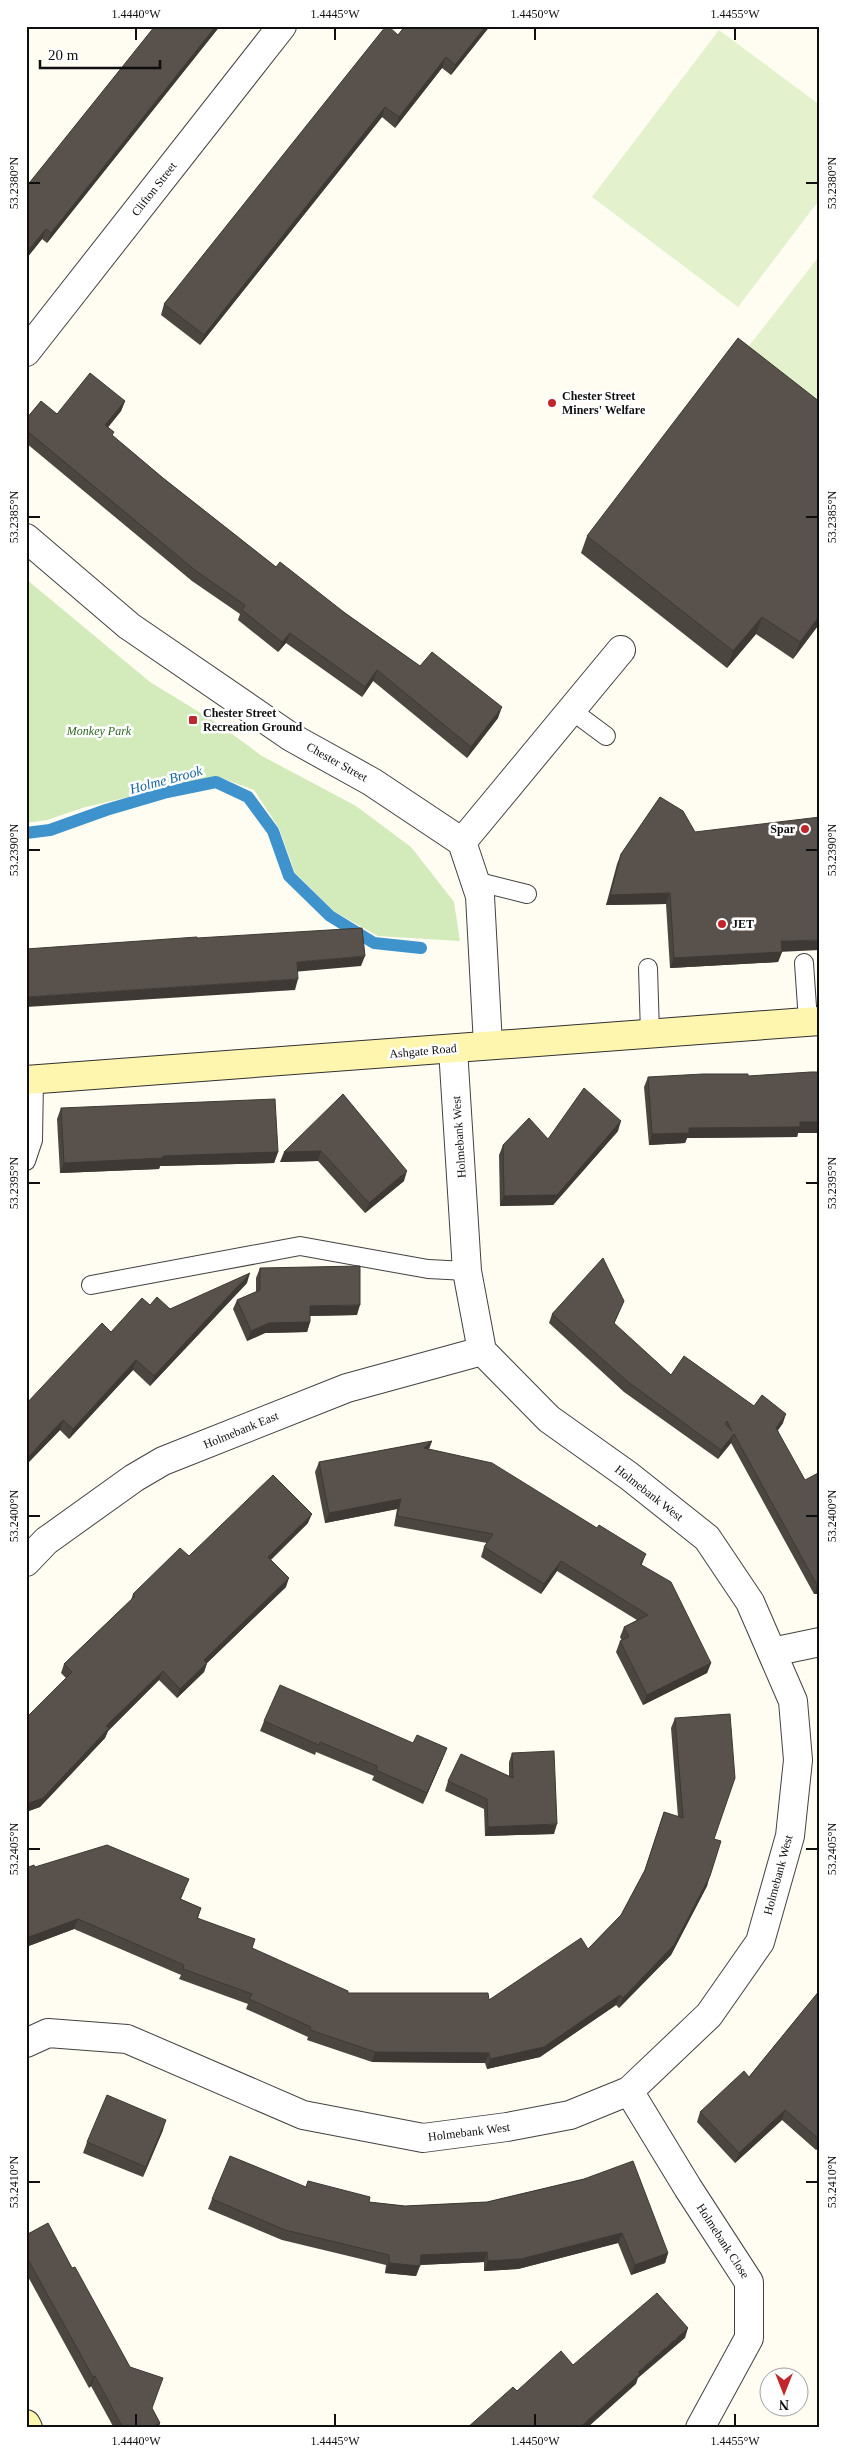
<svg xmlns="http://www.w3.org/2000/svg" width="846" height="2454" font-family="Georgia,serif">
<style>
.park{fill:#d3eabb}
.pitch{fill:#e4f1cd}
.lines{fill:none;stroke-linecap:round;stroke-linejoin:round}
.stream{stroke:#3e93cd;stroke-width:12}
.lane-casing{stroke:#424242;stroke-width:20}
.street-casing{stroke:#424242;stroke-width:30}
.secondary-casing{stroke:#313131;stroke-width:30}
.lane{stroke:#fff;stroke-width:18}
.street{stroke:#fff;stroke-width:28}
.secondary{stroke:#fef6ae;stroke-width:28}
.wall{fill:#4c4641}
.shaded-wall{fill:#3e3935}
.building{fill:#58514c;stroke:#3e3935;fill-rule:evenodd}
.ticks{fill:none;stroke:#0f0f0f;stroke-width:2}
.poi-dot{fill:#c0272d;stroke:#fff;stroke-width:2}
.labels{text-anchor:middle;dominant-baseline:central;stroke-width:5;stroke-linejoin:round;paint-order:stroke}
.street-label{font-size:12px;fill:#0f0f0f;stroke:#fff}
.poi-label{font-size:12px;font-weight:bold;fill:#0f0f0f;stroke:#fff;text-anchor:start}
.park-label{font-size:12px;font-style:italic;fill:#2e681f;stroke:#fff}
.water-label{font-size:14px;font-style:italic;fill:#1865a2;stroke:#fff}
.neatline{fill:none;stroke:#0f0f0f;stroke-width:2}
.ticks-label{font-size:12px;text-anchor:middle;fill:#0f0f0f}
</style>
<rect width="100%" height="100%" fill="#fffcf2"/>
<polygon class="park" points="26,579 150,682 217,723 262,756 356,806 411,847 454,902 460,941 378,936 335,912 295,873 279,828 254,790 216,776 82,808 47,820 26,823"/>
<g class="pitch">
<polygon points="719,30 820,105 820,199 738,307 592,197"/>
<polygon points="820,255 820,408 745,351"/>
</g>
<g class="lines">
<polyline class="stream" points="26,833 50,830 106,810 167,792 216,782 248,797 273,831 289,876 330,916 374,943 421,948"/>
<g class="lane-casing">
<g id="lane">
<polyline points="571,710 606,736"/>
<polyline points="475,881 527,894"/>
<polyline points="804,963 808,1021"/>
<polyline points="648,968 650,1033"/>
<polyline points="26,1161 33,1140 34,1080"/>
<polyline points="91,1285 300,1246 428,1269 467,1271"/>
</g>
</g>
<g class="street-casing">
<g id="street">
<polyline points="26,352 282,26"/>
<polyline points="26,538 129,626 291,737 372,782 462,842 480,896 488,1045"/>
<polyline points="462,842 621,650"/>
<polyline points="26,1562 46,1541 134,1478 163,1461 347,1388 482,1351"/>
<polyline points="772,1652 820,1642"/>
<polyline points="26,2043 48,2033 127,2039 303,2115 423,2138 507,2127 570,2115 629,2091 709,2015 760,1942 790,1836 798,1760 793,1701 750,1602 707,1538 629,1476 549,1419 482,1351 467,1271 453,1049"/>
<polyline points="629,2091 688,2188 749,2282 749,2338 700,2428"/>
</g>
</g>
<g class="secondary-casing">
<g id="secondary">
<polyline points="26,1080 820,1021"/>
<polyline points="26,2424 28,2428"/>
</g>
</g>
<use href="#lane" class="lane"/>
<use href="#street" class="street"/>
<use href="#secondary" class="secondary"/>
</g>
<g class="wall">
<polygon points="155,26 220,26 47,243 42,239 26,259"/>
<polygon points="490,26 451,75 442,68 395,128 382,117 200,345 161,315 164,304 398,35"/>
<polygon points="125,401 121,411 108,427 113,436 163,478 276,567 345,613 420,666 498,718 467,758 373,681 362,697 286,643 278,652 238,620 240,614 192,581 26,443 26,419"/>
<polygon points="587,536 820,623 793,659 756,634 727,668 581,553"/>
<polygon points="695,832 782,952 778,962 670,968 666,904 606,905 617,864 621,854"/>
<polygon points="748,1076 820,1133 798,1133 797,1137 687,1138 685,1143 649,1145 644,1087 648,1077"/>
<polygon points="343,1094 404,1181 365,1213 318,1161 280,1162"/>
<polygon points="61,1108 278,1152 274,1163 160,1166 159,1169 60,1173 57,1119"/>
<polygon points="618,1131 553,1205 500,1206 499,1155 503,1145"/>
<polygon points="260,1268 357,1315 310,1316 310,1322 307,1332 265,1333 247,1341 233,1309 237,1300 256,1292 256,1278"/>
<polygon points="247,1283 150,1386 133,1370 69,1439 60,1430 26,1465 111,1332 150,1305 170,1309"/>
<polygon points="624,1301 614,1324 671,1375 754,1406 783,1423 778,1430 820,1594 814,1594 731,1443 718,1459 624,1392 549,1323 552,1314"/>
<polygon points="432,1441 429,1449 642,1565 711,1663 707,1673 643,1705 616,1652 620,1641 622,1641 620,1637 624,1627 637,1620 557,1571 541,1594 481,1557 484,1547 487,1543 394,1526 397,1509 325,1523 315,1472 319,1462"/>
<polygon points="308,1523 271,1560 286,1587 207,1663 204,1672 177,1698 159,1680 108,1731 105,1738 40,1807 26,1812 26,1718 66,1678 61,1673 64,1664 131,1600 133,1594 189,1556"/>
<polygon points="675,1718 714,1839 707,1886 671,1955 619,2008 616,2005 540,2057 487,2069 485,2063 372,2062 307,2040 308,2037 246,2009 248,2004 179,1979 181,1975 74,1929 26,1947 26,1868 35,1867 185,1889 181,1899 201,1908 198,1918 252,1948 348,1993 489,2000 588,1949 621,1915 644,1872 664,1812 678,1817 671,1728"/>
<polygon points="264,1721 443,1758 423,1804 372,1780 374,1776 316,1752 315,1755 260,1731"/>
<polygon points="512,1753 554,1834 485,1836 484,1809 445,1791 448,1781 509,1776 509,1762"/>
<polygon points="820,1990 820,2146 816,2150 782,2120 735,2163 697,2122 700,2112 749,2077"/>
<polygon points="163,2130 143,2177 83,2153 87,2142"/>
<polygon points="584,2179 668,2253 665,2263 631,2275 618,2243 518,2269 484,2271 484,2262 420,2265 416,2276 385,2273 386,2265 282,2240 208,2209 212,2199 306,2187 308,2181 369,2202 405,2206 487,2202"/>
<polygon points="26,2235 72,2268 160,2423 158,2428 114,2428 91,2386 89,2388 26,2273"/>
</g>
<g class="shaded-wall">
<polygon points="216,26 220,26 47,243 51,233"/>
<polygon points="486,26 490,26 451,75 455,65"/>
<polygon points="446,57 442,68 395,128 399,117"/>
<polygon points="385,107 382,117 200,345 204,335"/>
<polygon points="46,229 42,239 26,259 26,253"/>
<polygon points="125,401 121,411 102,435 105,425"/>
<polygon points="820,615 820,623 793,659 800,642"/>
<polygon points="762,617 756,634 727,668 733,651"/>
<polygon points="290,633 286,643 278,652 282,642"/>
<polygon points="377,670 373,681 362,697 365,687"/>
<polygon points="502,707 498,718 467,758 471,747"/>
<polygon points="670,893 666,904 606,905 610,895"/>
<polygon points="820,940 820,950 778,952 781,941"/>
<polygon points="782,952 778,962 670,968 674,958"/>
<polygon points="365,956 361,966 293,972 297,962"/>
<polygon points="298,979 295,990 26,1007 26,997"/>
<polygon points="621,1121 618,1131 553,1205 500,1206 504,1196"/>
<polygon points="800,1122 820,1122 820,1133 798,1133 797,1137 687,1138 685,1143 649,1145 652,1134 689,1128"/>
<polygon points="321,1151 318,1161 280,1162 284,1152"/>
<polygon points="278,1152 274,1163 160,1166 159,1169 60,1173 64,1163 163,1156"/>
<polygon points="407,1171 404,1181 365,1213 369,1203"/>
<polygon points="250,1273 247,1283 150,1386 154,1376"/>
<polygon points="360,1305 357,1315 306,1316 310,1306"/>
<polygon points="310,1322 307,1332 265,1333 247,1341 251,1331 269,1323"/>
<polygon points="136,1360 133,1370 69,1439 73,1429"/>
<polygon points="786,1414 783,1423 773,1437 776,1428"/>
<polygon points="63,1420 60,1430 26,1465 26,1459"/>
<polygon points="734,1434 731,1443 718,1459 721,1450"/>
<polygon points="432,1441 428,1451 424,1448"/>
<polygon points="401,1499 397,1509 325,1523 329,1513"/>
<polygon points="312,1514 308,1523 264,1566 268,1557"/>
<polygon points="646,1554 642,1564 636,1574 640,1564"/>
<polygon points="561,1561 557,1571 541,1594 544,1584"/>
<polygon points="289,1578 286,1587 207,1663 204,1672 177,1698 180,1689 204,1660"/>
<polygon points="817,1585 820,1585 820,1594 814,1594"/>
<polygon points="711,1663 707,1673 643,1705 647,1695"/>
<polygon points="163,1671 159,1680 108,1731 105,1738 40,1807 26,1812 26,1804"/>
<polygon points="447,1748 443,1758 423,1804 427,1793"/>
<polygon points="557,1824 554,1834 485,1836 488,1827"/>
<polygon points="710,1876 707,1886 671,1955 619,2008 623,1998"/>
<polygon points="78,1919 74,1929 26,1947 26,1938"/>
<polygon points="620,1995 616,2005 540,2057 487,2069 490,2059"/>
<polygon points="375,2052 489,2053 485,2063 372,2062"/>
<polygon points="785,2110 782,2120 735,2163 739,2153"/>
<polygon points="166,2120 163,2130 143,2177 146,2167"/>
<polygon points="820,2140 820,2146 816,2150"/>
<polygon points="622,2233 618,2243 518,2269 484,2271 488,2261"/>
<polygon points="487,2252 484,2262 417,2265 421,2255"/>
<polygon points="668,2253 665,2263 631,2275 635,2265"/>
<polygon points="389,2263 420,2266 416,2276 385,2273"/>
<polygon points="688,2328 685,2338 638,2378 636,2384 587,2428 579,2428 638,2372"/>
<polygon points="95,2376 91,2386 89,2388 93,2377"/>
<polygon points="160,2423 158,2428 150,2428"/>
</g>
<g class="building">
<polygon points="155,26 216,26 51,233 46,229 26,253 26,187"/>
<polygon points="386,26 388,26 398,35 405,26 486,26 455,65 446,57 399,117 385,107 204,335 164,304"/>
<polygon points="738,338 820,402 820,615 800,642 762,617 733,651 587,536"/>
<polygon points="90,373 125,401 105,425 114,432 112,435 163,478 276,567 280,562 345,613 420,666 432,652 502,707 471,747 377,670 365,687 290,633 282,642 242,610 245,605 196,571 26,430 26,419 41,401 57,414"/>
<polygon points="660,797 683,811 695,832 820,817 820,940 781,941 782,952 674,958 670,893 610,895 621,854"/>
<polygon points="362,928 365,956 297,962 298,979 26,997 26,949 197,937 197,938"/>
<polygon points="811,1072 820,1072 820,1122 800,1122 800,1127 689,1128 689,1133 652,1134 648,1077 703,1074 748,1074 748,1076"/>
<polygon points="584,1088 621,1121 557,1195 504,1196 503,1145 529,1118 548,1139"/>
<polygon points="343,1094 407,1171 369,1203 321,1151 284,1152"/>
<polygon points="275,1099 278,1152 163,1156 163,1158 64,1163 61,1108"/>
<path d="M 603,1258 L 624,1301 L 614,1323 L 671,1375 L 684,1356 L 754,1406 L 762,1395 L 786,1414 L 776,1428 L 805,1480 L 820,1472 L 820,1585 L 817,1585 L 734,1434 L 721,1450 L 628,1382 L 552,1314 ZM 727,1421 L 732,1431 L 725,1424 Z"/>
<polygon points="360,1266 360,1305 310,1306 310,1322 269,1323 251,1331 237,1300 260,1290 260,1268"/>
<polygon points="250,1273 154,1376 136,1360 73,1429 63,1420 26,1459 26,1404 102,1323 111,1332 142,1298 150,1305 157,1297 170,1309"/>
<polygon points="432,1441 424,1448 492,1463 597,1528 599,1525 646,1554 640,1564 671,1582 711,1663 647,1695 620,1641 629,1637 624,1627 648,1615 561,1561 544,1584 484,1547 493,1534 397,1516 401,1499 329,1513 319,1462"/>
<polygon points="273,1475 312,1514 268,1557 289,1578 204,1660 207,1663 180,1689 163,1671 106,1726 109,1728 43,1798 26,1804 26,1718 72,1672 64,1664 135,1596 133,1594 180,1548 189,1556"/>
<polygon points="280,1685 413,1743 417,1735 447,1748 427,1793 376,1770 377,1766 320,1742 319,1745 264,1721"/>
<polygon points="730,1714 735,1778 714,1839 721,1841 710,1876 674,1945 623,1998 620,1995 544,2047 490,2059 489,2053 375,2052 310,2030 311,2027 249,1999 252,1994 183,1969 184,1965 78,1919 26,1938 26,1868 34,1865 35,1867 107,1845 189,1879 180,1899 201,1908 197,1918 255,1939 252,1948 348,1991 348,1993 488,1993 489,2000 581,1938 588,1949 621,1915 645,1870 664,1812 683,1818 675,1718"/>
<polygon points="554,1751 557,1824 488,1827 487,1799 448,1781 461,1754 513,1778 512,1753"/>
<polygon points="820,1990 820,2085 817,2089 820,2092 820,2140 785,2110 739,2153 700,2112 744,2071 749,2077"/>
<polygon points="107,2095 166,2120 146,2167 87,2142"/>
<polygon points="230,2156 306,2187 308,2181 370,2197 369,2202 405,2206 487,2202 584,2179 633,2161 668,2253 635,2265 622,2233 521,2259 488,2261 487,2252 421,2255 420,2266 389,2263 389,2255 285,2230 212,2199"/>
<polygon points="48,2223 72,2268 75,2267 130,2367 163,2378 152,2408 160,2423 150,2428 123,2428 95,2376 93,2377 26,2256 26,2235"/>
<polygon points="657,2293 688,2328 638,2372 640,2374 579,2428 467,2428 513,2387 517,2391 561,2351 573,2365"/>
</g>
<path class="ticks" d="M 136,28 L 136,40M 335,28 L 335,40M 535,28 L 535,40M 735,28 L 735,40M 28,183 L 40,183M 806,183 L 818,183M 28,517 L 40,517M 806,517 L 818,517M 28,850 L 40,850M 806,850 L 818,850M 28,1183 L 40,1183M 806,1183 L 818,1183M 28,1516 L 40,1516M 806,1516 L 818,1516M 28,1849 L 40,1849M 806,1849 L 818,1849M 28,2182 L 40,2182M 806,2182 L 818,2182M 136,2414 L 136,2426M 335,2414 L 335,2426M 535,2414 L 535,2426M 735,2414 L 735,2426"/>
<g class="poi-dot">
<circle cx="552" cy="403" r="5"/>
<rect x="188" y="715" width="10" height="10" rx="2.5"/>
<circle cx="805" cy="829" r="5"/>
<circle cx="722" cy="924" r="5"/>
</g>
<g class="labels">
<g class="street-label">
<text transform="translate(154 189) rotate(-52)">Clifton Street</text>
<text transform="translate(337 762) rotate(29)">Chester Street</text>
<text transform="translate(423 1051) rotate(-5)">Ashgate Road</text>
<text transform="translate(459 1137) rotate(-94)">Holmebank West</text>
<text transform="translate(241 1430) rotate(-22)">Holmebank East</text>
<text transform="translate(649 1493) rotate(38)">Holmebank West</text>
<text transform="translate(778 1875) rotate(-75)">Holmebank West</text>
<text transform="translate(469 2132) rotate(-7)">Holmebank West</text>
<text transform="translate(723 2241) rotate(57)">Holmebank Close</text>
</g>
<g class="poi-label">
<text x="562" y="396">Chester Street<tspan x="562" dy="14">Miners' Welfare</tspan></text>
<text x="203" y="713">Chester Street<tspan x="203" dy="14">Recreation Ground</tspan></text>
<text x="795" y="829" text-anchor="end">Spar</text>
<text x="732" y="924">JET</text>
</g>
<g class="park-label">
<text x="99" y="731">Monkey Park</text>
</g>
<g class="water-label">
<text transform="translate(166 780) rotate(-15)">Holme Brook</text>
</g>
</g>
<rect width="846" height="2454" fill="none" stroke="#ffffff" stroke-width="55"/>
<g transform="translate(784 2392) rotate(180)"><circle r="24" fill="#ffffff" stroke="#9f9f9f"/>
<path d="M0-4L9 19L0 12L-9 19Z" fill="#c0272d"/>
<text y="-8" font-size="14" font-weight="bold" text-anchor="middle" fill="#0f0f0f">N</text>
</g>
<path d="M40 60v8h120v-8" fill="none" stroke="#0f0f0f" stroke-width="2.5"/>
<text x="48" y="60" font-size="15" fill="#0f0f0f" stroke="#ffffff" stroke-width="4" paint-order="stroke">20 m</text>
<rect x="28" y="28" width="790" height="2398" class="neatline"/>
<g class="ticks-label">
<text x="136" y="18">1.4440°W</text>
<text x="335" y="18">1.4445°W</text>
<text x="535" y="18">1.4450°W</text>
<text x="735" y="18">1.4455°W</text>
<text transform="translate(832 183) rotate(-90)" y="4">53.2380°N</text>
<text transform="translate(14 183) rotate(-90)" y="4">53.2380°N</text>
<text transform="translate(832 517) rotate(-90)" y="4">53.2385°N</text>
<text transform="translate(14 517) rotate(-90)" y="4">53.2385°N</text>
<text transform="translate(832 850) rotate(-90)" y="4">53.2390°N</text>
<text transform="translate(14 850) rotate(-90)" y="4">53.2390°N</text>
<text transform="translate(832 1183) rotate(-90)" y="4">53.2395°N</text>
<text transform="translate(14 1183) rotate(-90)" y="4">53.2395°N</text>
<text transform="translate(832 1516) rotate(-90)" y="4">53.2400°N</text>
<text transform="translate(14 1516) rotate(-90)" y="4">53.2400°N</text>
<text transform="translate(832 1849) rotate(-90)" y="4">53.2405°N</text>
<text transform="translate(14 1849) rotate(-90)" y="4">53.2405°N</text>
<text transform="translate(14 2182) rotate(-90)" y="4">53.2410°N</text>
<text transform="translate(832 2182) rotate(-90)" y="4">53.2410°N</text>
<text x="136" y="2445">1.4440°W</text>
<text x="335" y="2445">1.4445°W</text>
<text x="535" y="2445">1.4450°W</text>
<text x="735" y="2445">1.4455°W</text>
</g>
</svg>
